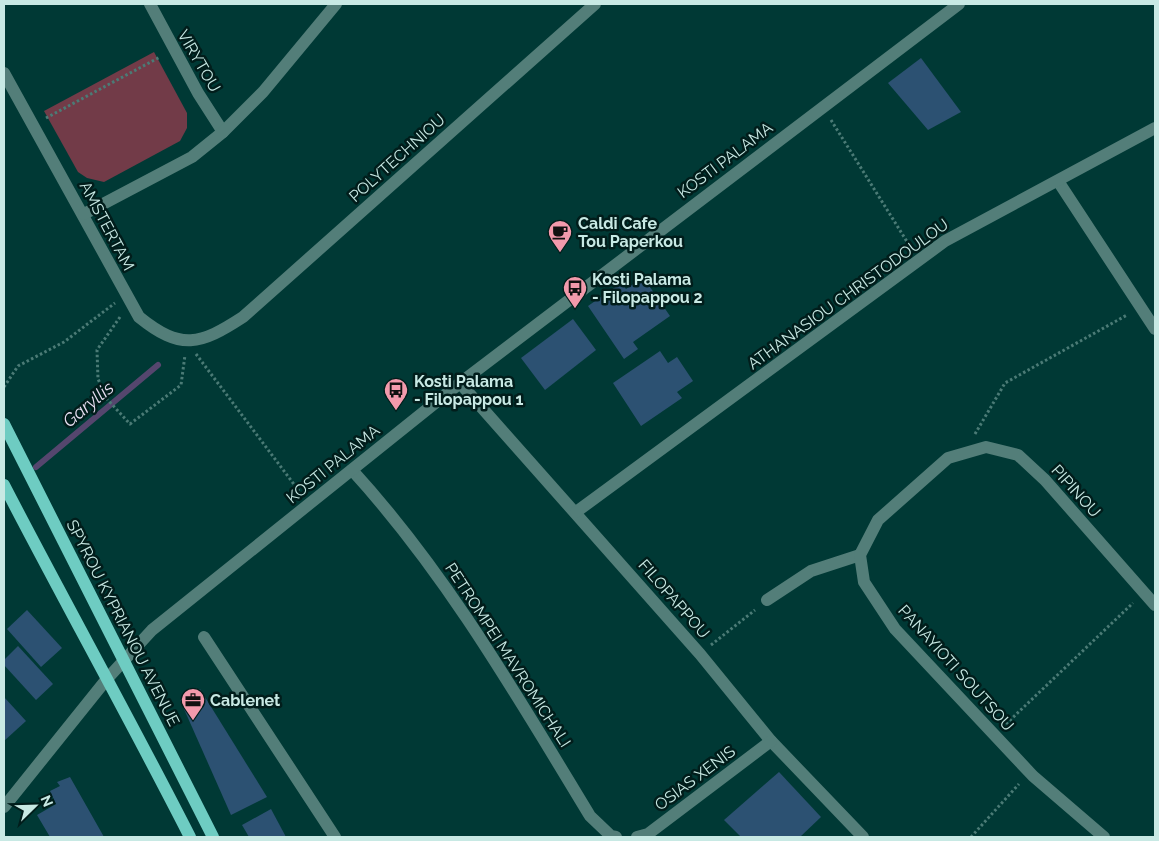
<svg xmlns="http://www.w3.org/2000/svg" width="1159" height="841" font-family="Raleway,sans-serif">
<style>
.green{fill:#723b48}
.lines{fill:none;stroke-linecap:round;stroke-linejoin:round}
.stream{stroke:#55466e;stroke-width:6}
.building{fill:#2c5172}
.path{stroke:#4b7b76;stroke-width:3;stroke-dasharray:2.5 2.5;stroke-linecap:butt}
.minor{stroke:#537e79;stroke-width:12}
.major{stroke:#6eccc2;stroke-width:12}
.labels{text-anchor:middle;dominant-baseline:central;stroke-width:5;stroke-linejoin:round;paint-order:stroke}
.street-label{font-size:16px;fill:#c8e9e4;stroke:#011d1b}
.poi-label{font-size:16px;font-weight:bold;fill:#c8e9e4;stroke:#011d1b;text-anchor:start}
.water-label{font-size:18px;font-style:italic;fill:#e9e0f3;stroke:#011d1b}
</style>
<rect width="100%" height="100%" fill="#003935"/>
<polygon class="green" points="154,52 187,113 187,128 180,141 104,182 87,178 78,172 44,111"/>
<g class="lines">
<polyline class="stream" points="36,467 158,365"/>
</g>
<g class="building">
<polygon points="921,58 961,112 928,130 888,83"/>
<polygon points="643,277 670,316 633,342 638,349 624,359 588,306 621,283 626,289"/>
<polygon points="573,319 596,350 545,390 521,358"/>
<polygon points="660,351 668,363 677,357 693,381 677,392 682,398 641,426 613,383"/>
<polygon points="27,610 62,648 41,667 7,629"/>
<polygon points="18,646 53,684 36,700 4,665 4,660"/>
<polygon points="200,689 267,797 231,815 180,700"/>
<polygon points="4,697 26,721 4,741"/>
<polygon points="779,772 821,817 800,837 741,837 724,820"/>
<polygon points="70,777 91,814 104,837 50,837 37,815 56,804 50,791 60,786 57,782"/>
<polygon points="271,809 286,837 249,837 242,825"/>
</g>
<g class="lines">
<g class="path">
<polyline points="46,118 160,57"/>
<polyline points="831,120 911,248"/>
<polyline points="120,317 97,350 98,379 107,399 130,424 181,385 185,355"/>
<polyline points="196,354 299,491"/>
<polyline points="4,387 18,366 64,342 115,303"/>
<polyline points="975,434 1005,383 1127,315"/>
<polyline points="711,645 755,610"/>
<polyline points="1006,724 1133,603"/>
<polyline points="971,837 1019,784"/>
</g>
<g class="minor">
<polyline points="150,4 198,93 223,132"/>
<path d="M 4,73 L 139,317 C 181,351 200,345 243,317 L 595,4"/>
<polyline points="1058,181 1155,329"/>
<polyline points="84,214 192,157 223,132 263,92 336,4"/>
<polyline points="460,383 700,654 771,741 863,837"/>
<path d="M 352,470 C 447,574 517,696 590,816 L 611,836 L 616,837"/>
<polyline points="576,512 945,241 1155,128"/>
<polyline points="767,600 811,571 860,555"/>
<polyline points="204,637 335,837"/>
<polyline points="4,807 106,680 152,630 460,383 959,4"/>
<polyline points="637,837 648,834 771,741"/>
<polyline points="1104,837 1033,776 895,629 864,582 860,555 878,520 948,458 986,447 1018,455 1045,480 1155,605"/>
</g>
<g class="major">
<polyline points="4,424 213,837"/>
<path d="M 4,485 C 65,603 130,719 190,837"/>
</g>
</g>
<defs>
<g id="cafe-pin" transform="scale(1.25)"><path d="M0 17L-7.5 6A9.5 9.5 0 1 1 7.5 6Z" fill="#f29aac" stroke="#011d1b"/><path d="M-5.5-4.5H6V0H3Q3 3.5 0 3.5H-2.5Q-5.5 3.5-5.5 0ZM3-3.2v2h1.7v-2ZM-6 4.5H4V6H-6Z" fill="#111"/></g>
<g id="bus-pin" transform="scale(1.25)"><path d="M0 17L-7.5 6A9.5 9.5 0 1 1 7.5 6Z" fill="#f29aac" stroke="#011d1b"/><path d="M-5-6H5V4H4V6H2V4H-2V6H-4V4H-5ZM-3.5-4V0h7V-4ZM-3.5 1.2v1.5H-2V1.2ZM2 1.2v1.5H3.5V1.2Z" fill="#111"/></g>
<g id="office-pin" transform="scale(1.25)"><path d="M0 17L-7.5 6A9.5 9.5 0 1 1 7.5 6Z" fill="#f29aac" stroke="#011d1b"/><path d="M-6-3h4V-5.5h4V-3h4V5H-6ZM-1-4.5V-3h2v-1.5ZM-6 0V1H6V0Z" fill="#111"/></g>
</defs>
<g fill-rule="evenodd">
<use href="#cafe-pin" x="560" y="232"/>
<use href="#bus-pin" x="575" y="288"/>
<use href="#bus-pin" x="396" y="390"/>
<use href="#office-pin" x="193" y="700"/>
</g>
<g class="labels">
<g class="street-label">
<text transform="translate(199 61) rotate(60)">VIRYTOU</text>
<text transform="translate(397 158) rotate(-42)">POLYTECHNIOU</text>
<text transform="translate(725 160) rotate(-37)">KOSTI PALAMA</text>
<text transform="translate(107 226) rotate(62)">AMSTERTAM</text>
<text transform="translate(848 294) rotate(-36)">ATHANASIOU CHRISTODOULOU</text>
<text transform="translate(333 464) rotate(-39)">KOSTI PALAMA</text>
<text transform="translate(1076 491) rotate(48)">PIPINOU</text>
<text transform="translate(674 599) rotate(49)">FILOPAPPOU</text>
<text transform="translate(123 623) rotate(63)">SPYROU KYPRIANOU AVENUE</text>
<text transform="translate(508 655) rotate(57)">PETROMPEI MAVROMICHALI</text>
<text transform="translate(956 668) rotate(48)">PANAYIOTI SOUTSOU</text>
<text transform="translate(695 778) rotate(-37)">OSIAS XENIS</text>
</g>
<g class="poi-label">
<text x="578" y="223">Caldi Cafe<tspan x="578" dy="18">Tou Paperkou</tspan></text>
<text x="592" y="279">Kosti Palama<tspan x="592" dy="18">- Filopappou 2</tspan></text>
<text x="414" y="381">Kosti Palama<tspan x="414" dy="18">- Filopappou 1</tspan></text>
<text x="210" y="700">Cablenet</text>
</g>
<g class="water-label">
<text transform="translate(88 404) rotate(-40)">Garyllis</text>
</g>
</g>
<rect width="1159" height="841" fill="none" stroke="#c8e9e4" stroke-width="10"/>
<g transform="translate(35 806) rotate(67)" stroke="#011d1b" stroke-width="4" paint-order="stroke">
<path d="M0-4L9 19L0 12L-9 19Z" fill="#c8e9e4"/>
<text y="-8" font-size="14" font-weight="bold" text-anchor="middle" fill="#c8e9e4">N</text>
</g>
</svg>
